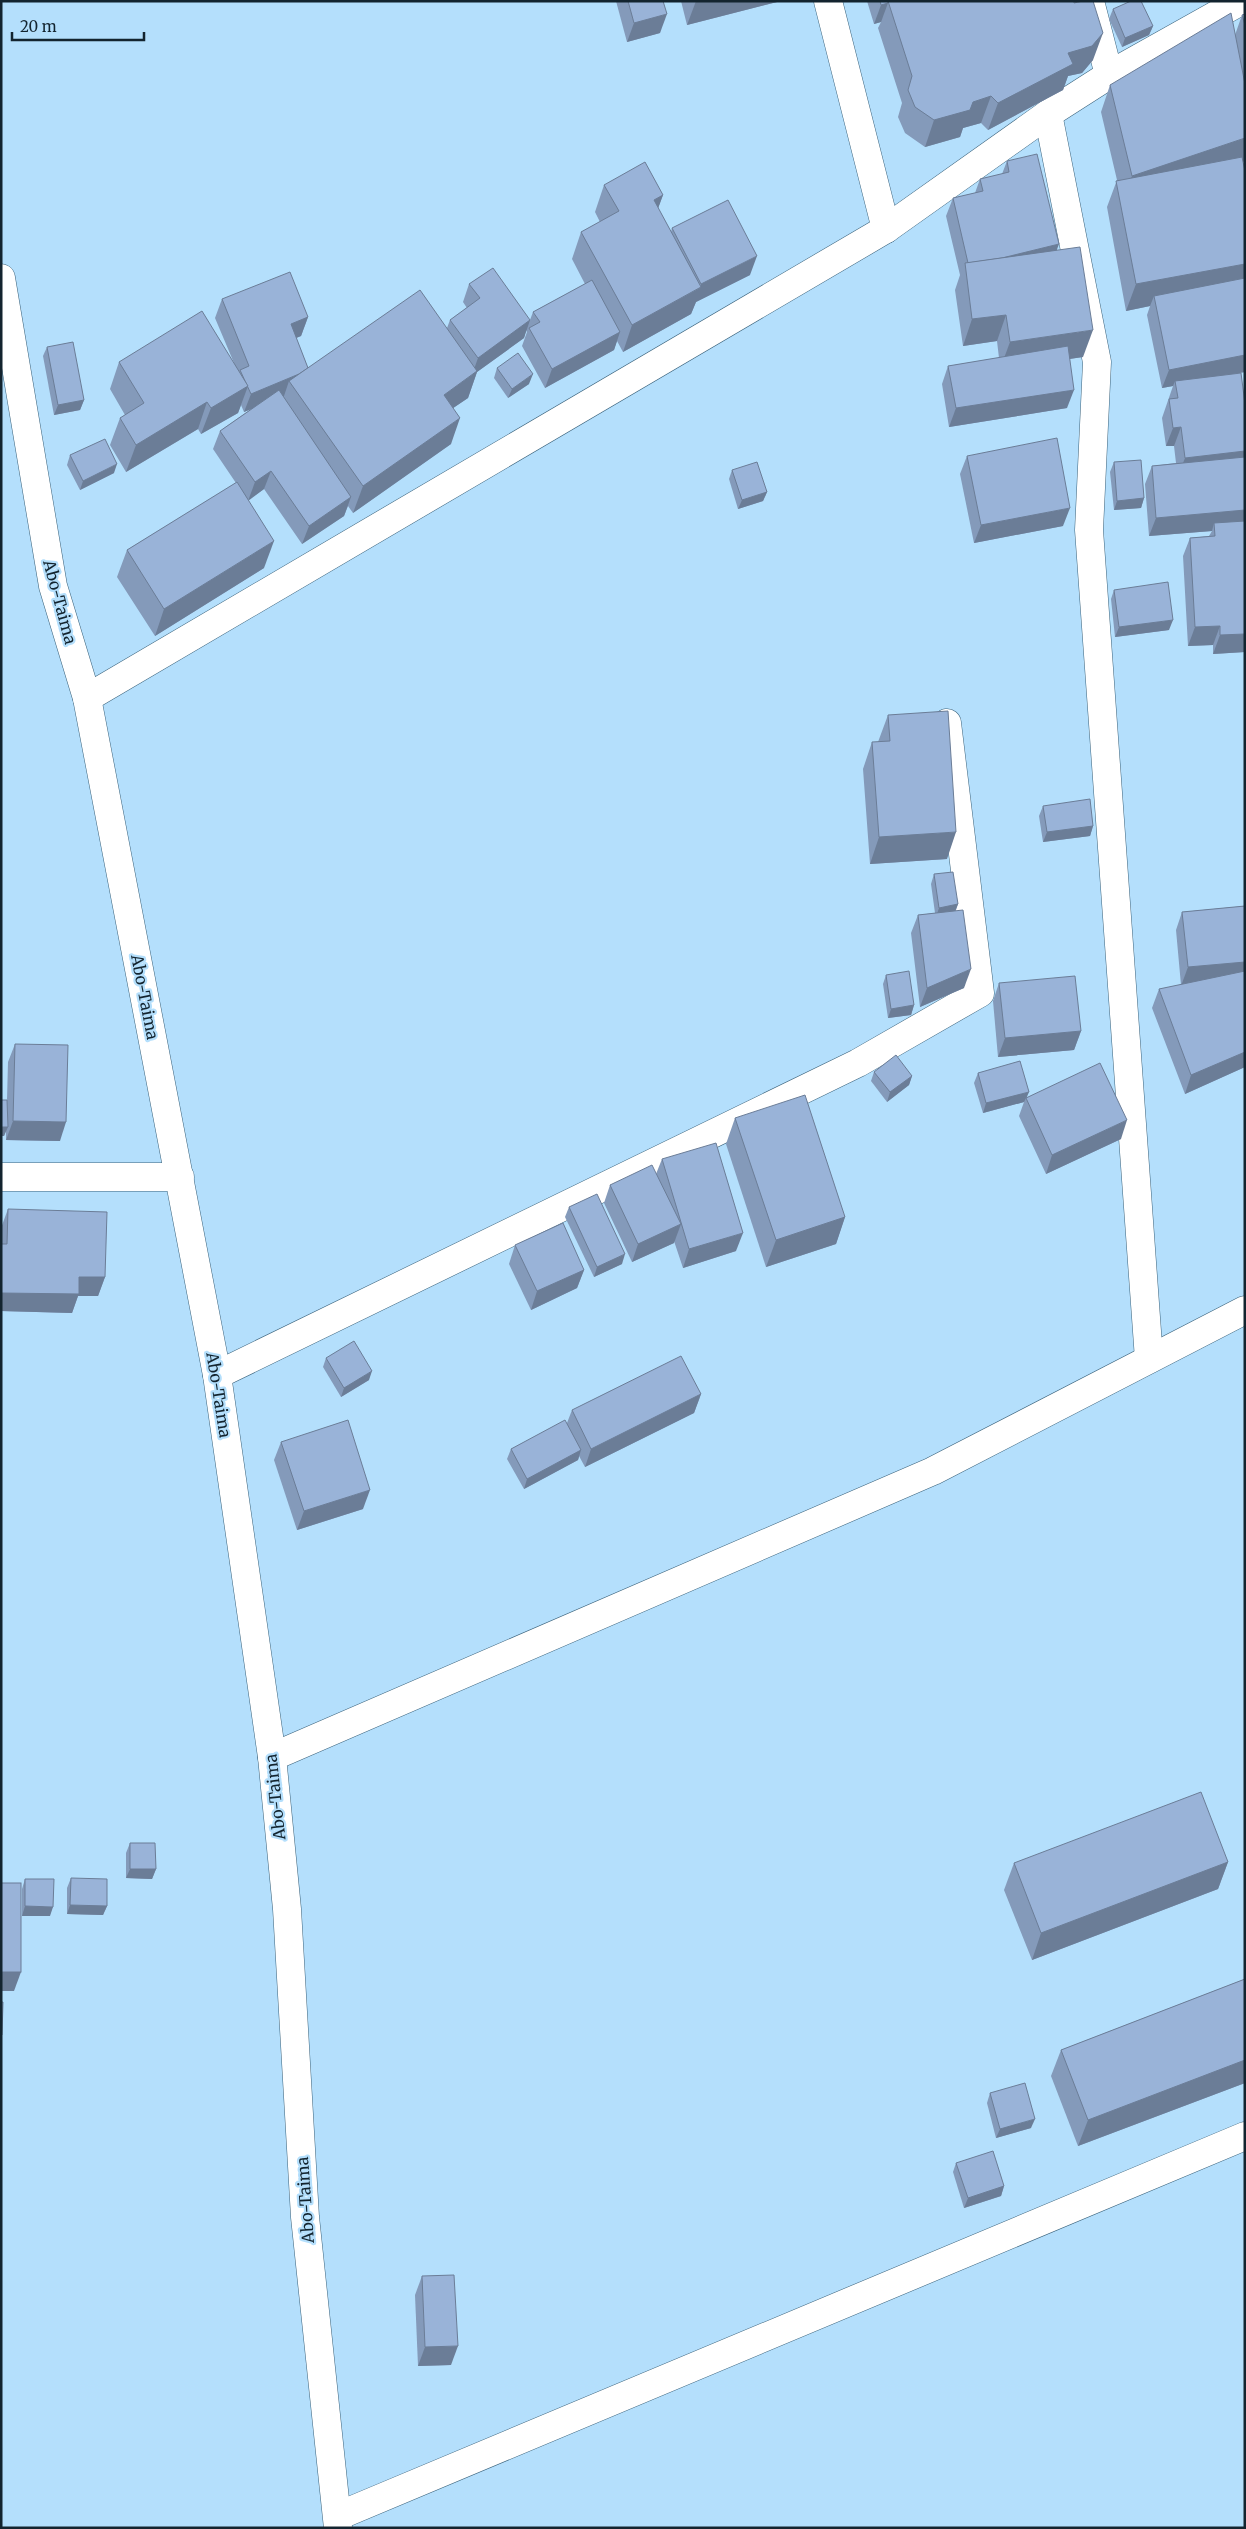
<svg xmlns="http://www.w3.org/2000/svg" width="1246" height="2529" font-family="Merriweather,serif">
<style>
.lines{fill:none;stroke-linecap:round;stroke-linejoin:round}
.minor-casing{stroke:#3a627b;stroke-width:29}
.minor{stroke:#fff;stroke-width:28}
.wall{fill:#849aba}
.shaded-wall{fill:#6b7d97}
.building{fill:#99b3d8;stroke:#6b7d97}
.labels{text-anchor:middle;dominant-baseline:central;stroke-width:4.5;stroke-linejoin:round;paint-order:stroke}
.street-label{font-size:16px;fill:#13242f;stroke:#b4dffc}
</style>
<rect width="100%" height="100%" fill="#b4dffc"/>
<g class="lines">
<g class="minor-casing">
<g id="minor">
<polyline points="828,1 886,229"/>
<polyline points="1090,1 1109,75"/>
<polyline points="1048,114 1097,362 1089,530 1149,1359"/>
<polyline points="1,278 53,586 87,698 217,1375 272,1757 287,1909 305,2217 338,2528"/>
<polyline points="87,698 886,229 1048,114 1109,75 1241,1"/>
<polyline points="1,1177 180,1177"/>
<polyline points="217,1375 858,1063 980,993 947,723"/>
<polyline points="272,1757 933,1471 1245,1310"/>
<polyline points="338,2516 1245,2136"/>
</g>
</g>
<use href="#minor" class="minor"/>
</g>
<g class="wall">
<polygon points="616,1 663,1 660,33 627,42"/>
<polygon points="681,1 781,1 687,25"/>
<polygon points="867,1 1074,1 1093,60 1082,73 1068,76 1063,90 988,130 981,123 963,128 960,137 925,147 905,133 898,117 902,103 878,28 881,22 874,24"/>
<polygon points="1113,9 1153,26 1149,35 1122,47 1109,19"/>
<polygon points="1245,14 1245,161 1243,162 1245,171 1245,372 1237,373 1245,404 1245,652 1213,654 1213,645 1188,646 1183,556 1190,538 1209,536 1212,531 1149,536 1145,484 1152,466 1176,463 1174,446 1166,446 1162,418 1173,386 1162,388 1147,315 1150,306 1126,311 1107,207 1117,180 1101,112 1110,85 1235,35 1242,15"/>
<polygon points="1007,161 1057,250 1083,357 1069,359 1067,408 949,427 942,384 948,366 999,358 997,341 963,346 955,290 960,275 946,216 953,198 975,193 980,179 1002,174"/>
<polygon points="604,185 663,195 658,208 671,232 672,228 750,275 696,302 691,314 623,352 617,341 614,350 545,388 522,346 527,332 526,330 524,338 477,372 468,398 453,408 451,444 353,513 348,506 344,516 302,544 264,489 248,500 264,568 155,636 117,577 127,550 236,483 213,449 220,431 251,409 244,412 241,405 238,413 201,434 198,429 126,472 110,445 120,418 125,415 110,389 119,362 234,363 215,318 222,299 308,317 301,336 296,338 308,368 447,328 450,320 467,308 463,302 469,284 530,320 533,312 585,284 572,259 581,232 600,222 595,212"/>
<polygon points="47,347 84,400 80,410 54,415 43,356"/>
<polygon points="497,368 529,384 508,398 494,378"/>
<polygon points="70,455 114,473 80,490 67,465"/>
<polygon points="967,456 1063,526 974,543 960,474"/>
<polygon points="1114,462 1144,498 1141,508 1114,510 1110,472"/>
<polygon points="732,470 767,492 763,501 738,509 729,479"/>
<polygon points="1114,590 1169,630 1115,637 1111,599"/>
<polygon points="888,715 947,859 870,864 863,769 872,742 878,742"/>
<polygon points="1043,806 1093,826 1090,836 1043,842 1039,816"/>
<polygon points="934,874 958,904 956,910 964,988 920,1007 911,933 918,915 935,913 931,884"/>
<polygon points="1245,906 1245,1067 1185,1094 1152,1008 1159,989 1181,985 1176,930 1182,912"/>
<polygon points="886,975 914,1005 911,1015 888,1018 883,984"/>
<polygon points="999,983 1081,1031 1074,1050 998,1057 993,1001"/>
<polygon points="15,1044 60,1141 6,1140 6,1130 4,1136 1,1136 1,1100 7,1100 8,1062"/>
<polygon points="874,1072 912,1076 909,1085 887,1102 871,1081"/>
<polygon points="978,1073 1027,1097 1121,1139 1046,1174 1019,1116 1024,1102 983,1113 974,1083"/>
<polygon points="735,1118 845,1217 836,1244 766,1267 726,1144"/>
<polygon points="662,1159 736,1251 683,1268 674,1241 674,1243 632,1262 604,1203 610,1185 656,1174"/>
<polygon points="569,1207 622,1264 594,1277 565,1217"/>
<polygon points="8,1209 105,1277 98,1296 78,1296 72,1313 1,1311 1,1228"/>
<polygon points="515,1245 584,1270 577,1288 531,1310 509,1264"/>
<polygon points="326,1358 369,1380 341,1397 323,1367"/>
<polygon points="701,1394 694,1413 585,1467 579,1456 578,1460 524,1489 507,1459 511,1449 567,1423 572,1410"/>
<polygon points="281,1442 363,1509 297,1530 274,1460"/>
<polygon points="130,1843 156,1869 152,1879 126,1878 126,1853"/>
<polygon points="1228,1862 1218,1889 1032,1960 1004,1890 1014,1863"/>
<polygon points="71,1878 107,1906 103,1915 67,1914 67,1888"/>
<polygon points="25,1879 50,1916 22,1916 22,1889"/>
<polygon points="1245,1979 1245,2083 1078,2146 1051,2076 1061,2050"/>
<polygon points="990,2093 1031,2128 996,2138 987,2103"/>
<polygon points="956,2163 1004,2186 1001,2196 964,2208 953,2172"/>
<polygon points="422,2276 451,2365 418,2366 415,2295"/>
</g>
<g class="shaded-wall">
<polygon points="696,1 781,1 687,25"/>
<polygon points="888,3 881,22 874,24 881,5"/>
<polygon points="667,14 660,33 627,42 634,23"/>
<polygon points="1153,26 1149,35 1122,47 1125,38"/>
<polygon points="1103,33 1093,60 1082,73 1068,76 1063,90 988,130 998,103 1068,53"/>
<polygon points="991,96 981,123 963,128 960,137 925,147 934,120 973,102"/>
<polygon points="1245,138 1245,161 1122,202 1132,176"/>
<polygon points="663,195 653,222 654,200"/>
<polygon points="1059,244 1052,263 969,266"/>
<polygon points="757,256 750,275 696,302 691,314 623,352 632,325 700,288 701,284"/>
<polygon points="1245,264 1245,289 1154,296 1150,306 1126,311 1136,284"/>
<polygon points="1006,315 997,341 963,346 972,319"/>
<polygon points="308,317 301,336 284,343 291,324"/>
<polygon points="530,320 524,338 477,372 468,398 434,421 444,395 472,375 478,358"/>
<polygon points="1093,330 1083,357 1000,369 1010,342"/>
<polygon points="620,332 614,350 545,388 552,369"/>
<polygon points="1245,355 1245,372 1176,385 1175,381 1173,386 1162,388 1169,370"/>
<polygon points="309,370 289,381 284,396 244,412 251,394"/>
<polygon points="533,374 529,384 508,398 512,389"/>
<polygon points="248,386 238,413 201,434 211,408"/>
<polygon points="1074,390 1067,408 949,427 956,408"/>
<polygon points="84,400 80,410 54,415 58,405"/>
<polygon points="207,402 198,429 126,472 136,445"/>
<polygon points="460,418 451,444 353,513 363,486"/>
<polygon points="1181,427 1174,446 1166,446 1173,428"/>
<polygon points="1245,451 1245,465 1178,476 1185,458"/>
<polygon points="117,464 114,473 80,490 83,481"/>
<polygon points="271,471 264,489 248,501 255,482"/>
<polygon points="767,492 763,501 738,509 742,500"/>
<polygon points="351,497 344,516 302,544 309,526"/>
<polygon points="1144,498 1141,508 1114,510 1117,501"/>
<polygon points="1070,508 1063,526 974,543 981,525"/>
<polygon points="1245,510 1245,528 1214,523 1212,531 1149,536 1156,518"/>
<polygon points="274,541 264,568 155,636 164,609"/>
<polygon points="1173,620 1169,630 1115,637 1119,627"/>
<polygon points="1220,626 1213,645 1188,646 1195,627"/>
<polygon points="1245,634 1245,652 1213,654 1220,635"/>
<polygon points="1093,826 1090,836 1043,842 1047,832"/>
<polygon points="956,832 947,859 870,864 879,837"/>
<polygon points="958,904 954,914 936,917 939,908"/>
<polygon points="1245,962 1245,980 1181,986 1188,967"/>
<polygon points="971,969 964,988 920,1007 927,988"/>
<polygon points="914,1005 911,1015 888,1018 891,1009"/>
<polygon points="1081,1031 1074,1050 998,1057 1005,1038"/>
<polygon points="1245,1052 1245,1067 1185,1094 1191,1075"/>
<polygon points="912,1076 909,1085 887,1102 890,1092"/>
<polygon points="1029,1092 1026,1099 1026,1098 1024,1102 983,1113 986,1103"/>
<polygon points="1127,1120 1121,1139 1046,1174 1052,1155"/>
<polygon points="13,1121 66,1122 60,1141 6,1140"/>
<polygon points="1,1127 8,1127 4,1136 1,1136"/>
<polygon points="845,1217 836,1244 766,1267 776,1240"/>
<polygon points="681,1224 674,1243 632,1262 638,1244"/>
<polygon points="743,1233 736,1251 683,1268 689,1249"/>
<polygon points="625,1254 622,1264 594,1277 597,1267"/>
<polygon points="584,1270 577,1288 531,1310 537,1291"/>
<polygon points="79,1277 105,1277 98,1296 78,1296 72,1313 1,1311 1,1293"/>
<polygon points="372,1371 369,1380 341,1397 344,1388"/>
<polygon points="701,1394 694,1413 585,1467 591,1449"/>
<polygon points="581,1450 578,1460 524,1489 527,1479"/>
<polygon points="370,1490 363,1509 297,1530 304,1511"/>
<polygon points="1228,1862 1218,1889 1032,1960 1041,1933"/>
<polygon points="130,1869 156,1869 152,1879 126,1878"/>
<polygon points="70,1905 107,1906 103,1915 67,1914"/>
<polygon points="25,1906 53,1907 50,1916 22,1916"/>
<polygon points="1,1972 21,1972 14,1991 1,1991"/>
<polygon points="1245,2060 1245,2083 1078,2146 1088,2120"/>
<polygon points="1035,2119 1031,2128 996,2138 1000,2129"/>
<polygon points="1004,2186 1001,2196 964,2208 968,2198"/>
<polygon points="458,2346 451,2365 418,2366 425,2347"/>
</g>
<g class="building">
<polygon points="628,1 663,1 667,14 634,23"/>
<polygon points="880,1 888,1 888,3 881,5"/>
<polygon points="888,1 1074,1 1074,3 1083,1 1093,1 1103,33 1092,46 1068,53 1073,64 998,103 991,96 973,102 970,110 934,120 915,107 908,90 912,76"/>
<polygon points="1131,1 1141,1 1153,26 1125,38 1113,9"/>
<polygon points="1231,13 1245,84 1245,138 1132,176 1110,85"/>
<polygon points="1245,14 1245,25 1242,15"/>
<polygon points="1037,154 1059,244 1002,258 968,263 953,198 983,191 980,179 1009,172 1007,161"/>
<polygon points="1242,157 1245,171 1245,264 1136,284 1116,181"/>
<polygon points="645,162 663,195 654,200 701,287 632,325 581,232 619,211 604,185"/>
<polygon points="728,200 757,256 701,284 672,228"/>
<polygon points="1080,247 1093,330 1010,342 1006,315 972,319 965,263"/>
<polygon points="493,268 530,320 478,358 450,320 480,298 469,284"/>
<polygon points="290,272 308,317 291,324 308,368 299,374 251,394 240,370 249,366 222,299"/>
<polygon points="1245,278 1245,355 1169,370 1154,296"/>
<polygon points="592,280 620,332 552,369 529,328 540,322 533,312"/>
<polygon points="420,290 477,371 444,395 460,418 363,486 289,381"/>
<polygon points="202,311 248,386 211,408 207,402 136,445 120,418 144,403 119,362"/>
<polygon points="73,342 84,400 58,405 47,347"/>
<polygon points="1068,346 1074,390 956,408 948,366"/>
<polygon points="518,353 533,374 512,389 497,368"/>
<polygon points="1241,373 1245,404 1245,451 1185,458 1181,427 1173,428 1169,399 1178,398 1175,381"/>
<polygon points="279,390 351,497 309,526 271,471 255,482 220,431"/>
<polygon points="1057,438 1070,508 981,525 967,456"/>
<polygon points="105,439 117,464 83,481 70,455"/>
<polygon points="1245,457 1245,510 1156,518 1152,466"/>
<polygon points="1141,460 1144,498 1117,501 1114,462"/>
<polygon points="757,462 767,492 742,500 732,470"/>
<polygon points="237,482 274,541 164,609 127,550"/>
<polygon points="1245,521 1245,634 1220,635 1220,626 1195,627 1190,538 1215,536 1214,523"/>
<polygon points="1168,582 1173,620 1119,627 1114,590"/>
<polygon points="948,711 956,832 879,837 872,742 890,741 888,715"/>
<polygon points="1090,799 1093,826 1047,832 1043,806"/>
<polygon points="953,872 958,904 939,908 934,874"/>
<polygon points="1245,906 1245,962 1188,967 1182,912"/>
<polygon points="963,910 971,969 927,988 918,915"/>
<polygon points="909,971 914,1005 891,1009 886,975"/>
<polygon points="1245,971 1245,1052 1191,1075 1159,989"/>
<polygon points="1075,976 1081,1031 1005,1038 999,983"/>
<polygon points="15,1044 68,1045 66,1122 13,1121"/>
<polygon points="896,1055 912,1076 890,1092 874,1072"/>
<polygon points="1020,1061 1029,1092 986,1103 978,1073"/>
<polygon points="1100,1063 1127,1120 1052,1155 1026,1098"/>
<polygon points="805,1095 845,1217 776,1240 735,1118"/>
<polygon points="1,1100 7,1100 8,1127 1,1127"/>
<polygon points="716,1143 743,1233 689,1249 662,1159"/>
<polygon points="652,1165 681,1224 638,1244 610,1185"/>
<polygon points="597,1194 625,1254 597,1267 569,1207"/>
<polygon points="8,1209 107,1212 105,1277 79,1277 79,1294 1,1293 1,1244 7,1244"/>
<polygon points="563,1223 584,1270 537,1291 515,1245"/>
<polygon points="354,1341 372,1371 344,1388 326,1358"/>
<polygon points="681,1356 701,1394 591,1449 572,1410"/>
<polygon points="348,1420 370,1490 304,1511 281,1442"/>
<polygon points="565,1420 581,1450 527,1479 511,1449"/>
<polygon points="1201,1792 1228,1862 1041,1933 1014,1863"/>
<polygon points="130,1843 155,1843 156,1869 130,1869"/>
<polygon points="71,1878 107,1879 107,1906 70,1905"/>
<polygon points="25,1879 54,1879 53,1907 25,1906"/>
<rect x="1" y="1883" width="20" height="89"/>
<polygon points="1245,1979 1245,2060 1088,2120 1061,2050"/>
<polygon points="1,2002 3,2002 2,2035 1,2035"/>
<polygon points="1025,2083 1035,2119 1000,2129 990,2093"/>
<polygon points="993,2151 1004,2186 968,2198 956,2163"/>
<polygon points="454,2275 458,2346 425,2347 422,2276"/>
</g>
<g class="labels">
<g class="street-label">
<text transform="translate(60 602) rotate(75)">Abo-Taima</text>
<text transform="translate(145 997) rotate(79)">Abo-Taima</text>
<text transform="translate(219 1395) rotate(81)">Abo-Taima</text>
<text transform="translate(275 1797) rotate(-96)">Abo-Taima</text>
<text transform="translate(305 2200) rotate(-94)">Abo-Taima</text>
</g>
</g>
<rect width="1246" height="2529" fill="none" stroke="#13242f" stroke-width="5"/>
<path d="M12 32v8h132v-8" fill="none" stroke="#13242f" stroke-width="2.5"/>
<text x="20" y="32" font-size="15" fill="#13242f" stroke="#b4dffc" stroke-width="4" paint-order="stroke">20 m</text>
</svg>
